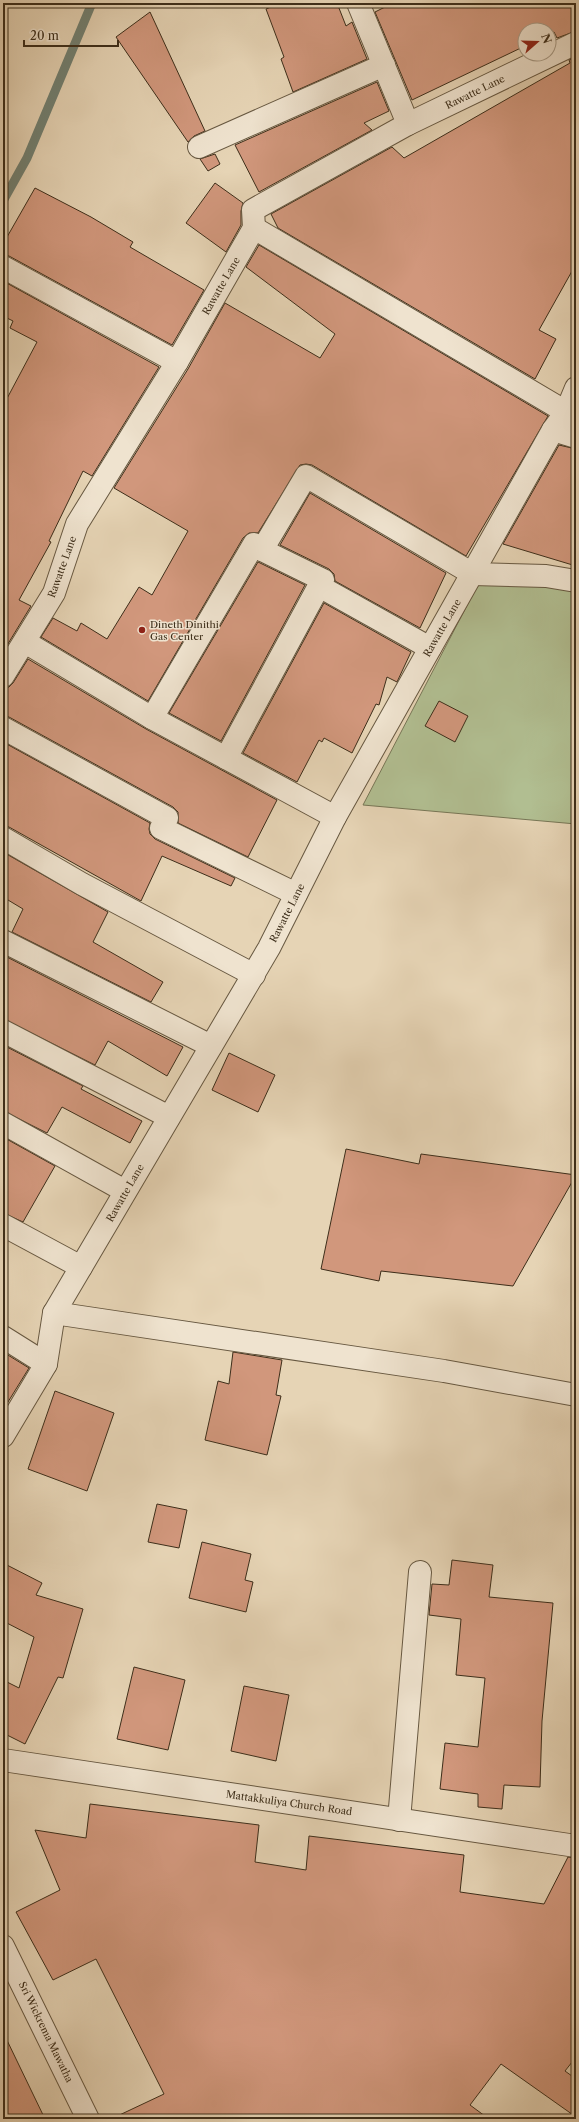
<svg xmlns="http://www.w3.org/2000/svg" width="579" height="2122" font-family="'Libre Caslon Text',serif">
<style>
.green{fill:#b1be91;stroke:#777656}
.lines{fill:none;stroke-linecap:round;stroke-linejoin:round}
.stream{stroke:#728173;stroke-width:9}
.building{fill:#d1977c;stroke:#3d2e1a}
.minor-casing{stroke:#675841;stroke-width:24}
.minor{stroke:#efe3cf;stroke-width:22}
.poi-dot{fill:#8f2418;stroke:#efe3cf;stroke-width:1.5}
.labels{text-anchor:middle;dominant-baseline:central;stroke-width:3;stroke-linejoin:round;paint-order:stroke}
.street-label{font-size:10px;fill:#3d2e1a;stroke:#efe3cf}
.poi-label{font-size:10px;fill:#3d2e1a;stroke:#efe3cf;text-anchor:start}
</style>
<rect width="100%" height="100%" fill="#e6d4b5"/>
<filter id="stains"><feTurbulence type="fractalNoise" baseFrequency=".005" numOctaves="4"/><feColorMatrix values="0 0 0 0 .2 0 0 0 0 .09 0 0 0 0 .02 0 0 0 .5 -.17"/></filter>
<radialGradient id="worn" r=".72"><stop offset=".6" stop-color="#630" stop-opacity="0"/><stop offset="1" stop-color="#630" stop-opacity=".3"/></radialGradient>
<polygon class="green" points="485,571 576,588 576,824 363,805"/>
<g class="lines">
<polyline class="stream" points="3,201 27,158 92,3"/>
</g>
<g class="building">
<polygon points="281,3 337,3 346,26 352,22 367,59 293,92 281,59 284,57 266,9"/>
<polygon points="393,3 576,3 576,31 557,38 554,32 549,34 549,30 525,30 525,46 412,100 375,12"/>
<polygon points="150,12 205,131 194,136 188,142 116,37"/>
<polygon points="576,57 576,264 539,330 556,339 535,379 278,228 271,214 392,147 404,158 570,63 569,60"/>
<polygon points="377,82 389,111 364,123 372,130 259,192 235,145"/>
<polygon points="215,154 220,164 208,171 200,159"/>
<polygon points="215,183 243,203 241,211 241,225 226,252 186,223"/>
<polygon points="35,188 91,217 133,242 130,247 204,290 172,345 9,256 3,255 3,244"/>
<polygon points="259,245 548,416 466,556 312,465 306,464 300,465 258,533 249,533 243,538 148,701 41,637 53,618 77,631 81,623 107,639 139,587 152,595 188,531 114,488 188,369 225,303 320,358 335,334 246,267"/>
<polygon points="3,281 159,367 92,476 83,471 49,541 51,542 19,600 31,606 3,652 3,406 37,342 10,328 13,321 3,316"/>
<polygon points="559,445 576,449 576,566 503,544"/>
<polygon points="310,493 446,573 420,628 335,581 334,574 329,569 280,545"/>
<polygon points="258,562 305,585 221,741 169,713"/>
<polygon points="324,603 411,652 397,682 387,677 379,705 376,704 352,753 324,738 322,742 319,740 297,782 243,753"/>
<polygon points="28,659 146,729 277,800 248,857 178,823 178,812 173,807 9,717 3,716 3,688 9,687 13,683"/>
<polygon points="439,701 468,716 455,742 425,726"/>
<polygon points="3,742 150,823 149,829 150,834 155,839 235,878 231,886 162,856 141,901 9,827 3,826"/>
<polygon points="3,852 108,912 93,942 163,982 151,1002 12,932 23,909 3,897"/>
<polygon points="3,955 183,1047 167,1076 108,1041 95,1065 3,1019"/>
<polygon points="3,1045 83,1086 81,1089 142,1121 130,1143 62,1107 47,1133 3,1111"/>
<polygon points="229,1053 275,1075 258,1112 212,1090"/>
<polygon points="3,1137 55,1166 23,1222 3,1213"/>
<polygon points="346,1149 419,1164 421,1154 576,1175 513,1286 381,1271 379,1281 321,1269"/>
<polygon points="3,1352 29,1368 3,1410"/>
<polygon points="233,1352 282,1360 276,1395 281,1396 267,1455 205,1440 218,1381 229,1384"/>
<polygon points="55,1391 114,1413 87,1491 28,1469"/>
<polygon points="157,1504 187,1510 179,1548 148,1542"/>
<polygon points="202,1542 251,1554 245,1580 253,1582 246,1612 189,1598"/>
<polygon points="452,1560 493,1565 489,1597 553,1603 542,1721 540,1787 504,1785 502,1809 478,1807 478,1794 440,1789 445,1743 478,1747 485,1678 456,1675 461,1619 429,1615 432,1584 449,1585"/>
<polygon points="3,1563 42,1583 36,1595 83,1609 63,1678 58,1677 25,1744 3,1733 3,1680 19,1688 34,1637 3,1621"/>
<polygon points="134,1667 185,1680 168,1750 117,1739"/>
<polygon points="244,1686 289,1695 276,1761 231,1751"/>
<polygon points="90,1804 259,1825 255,1862 306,1870 309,1836 464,1855 460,1892 544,1904 568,1857 576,1858 576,2057 565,2071 576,2079 576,2117 501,2064 470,2105 489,2119 111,2119 164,2094 96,1959 53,1980 16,1912 60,1890 35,1830 86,1838"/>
<polygon points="3,2032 45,2119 3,2119"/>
</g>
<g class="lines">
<g class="minor-casing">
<g id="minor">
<polyline points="358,3 408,124"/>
<polyline points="199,147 384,65"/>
<polyline points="254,228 566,412"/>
<polyline points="3,267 177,362"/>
<polyline points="553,430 576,437"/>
<polyline points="25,642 152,718 335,817"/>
<polyline points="430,648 319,586 323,580 262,550 306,476 473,574 546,576 576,581"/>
<polyline points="3,676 54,593 77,524 177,362 254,228 253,210 408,124 576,43"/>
<polyline points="152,718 254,544 262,550"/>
<polyline points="3,728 167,818 161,828 296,894"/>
<polyline points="226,758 319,586"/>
<polyline points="3,838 82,884 254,975"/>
<polyline points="3,941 211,1046"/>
<polyline points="3,1031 169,1117"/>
<polyline points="3,1123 125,1191"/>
<polyline points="3,1225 81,1267"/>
<polyline points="54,1313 444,1371 576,1395"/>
<polyline points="3,1337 46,1364"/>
<polyline points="3,1436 46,1364 54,1313 269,948 335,817 553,430 566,412 576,388"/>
<polyline points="3,1760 576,1846"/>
<polyline points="399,1820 420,1572"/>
<polyline points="3,1946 88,2119"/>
</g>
</g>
<use href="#minor" class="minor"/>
</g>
<circle class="poi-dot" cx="142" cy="630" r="4"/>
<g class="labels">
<g class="street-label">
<text transform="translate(475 92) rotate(-26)">Rawatte Lane</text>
<text transform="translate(221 286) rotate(-60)">Rawatte Lane</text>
<text transform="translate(62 567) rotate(-70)">Rawatte Lane</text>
<text transform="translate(442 628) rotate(-60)">Rawatte Lane</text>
<text transform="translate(287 913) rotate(-63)">Rawatte Lane</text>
<text transform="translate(125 1193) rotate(-60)">Rawatte Lane</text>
<text transform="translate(289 1803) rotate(8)">Mattakkuliya Church Road</text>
<text transform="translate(46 2032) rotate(64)">Sri Wickrema Mawatha</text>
</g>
<g class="poi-label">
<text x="150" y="624">Dineth Dinithi<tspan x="150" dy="12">Gas Center</tspan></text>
</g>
</g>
<rect width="579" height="2122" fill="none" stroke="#e6d4b5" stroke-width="16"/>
<rect x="4" y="4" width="571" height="2114" fill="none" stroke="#3d2e1a" stroke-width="2"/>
<rect x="8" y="8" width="563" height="2106" fill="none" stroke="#3d2e1a"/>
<g transform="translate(537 42) rotate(70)"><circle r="19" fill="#efe3cf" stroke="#a89b87"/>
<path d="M0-3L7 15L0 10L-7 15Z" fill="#8f2418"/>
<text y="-6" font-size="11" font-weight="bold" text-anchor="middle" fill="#3d2e1a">N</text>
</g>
<path d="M24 40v6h94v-6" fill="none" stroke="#3d2e1a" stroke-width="2"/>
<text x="30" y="40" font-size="12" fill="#3d2e1a" stroke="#efe3cf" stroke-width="3" paint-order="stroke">20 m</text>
<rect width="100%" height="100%" filter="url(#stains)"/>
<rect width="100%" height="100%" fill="url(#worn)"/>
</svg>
